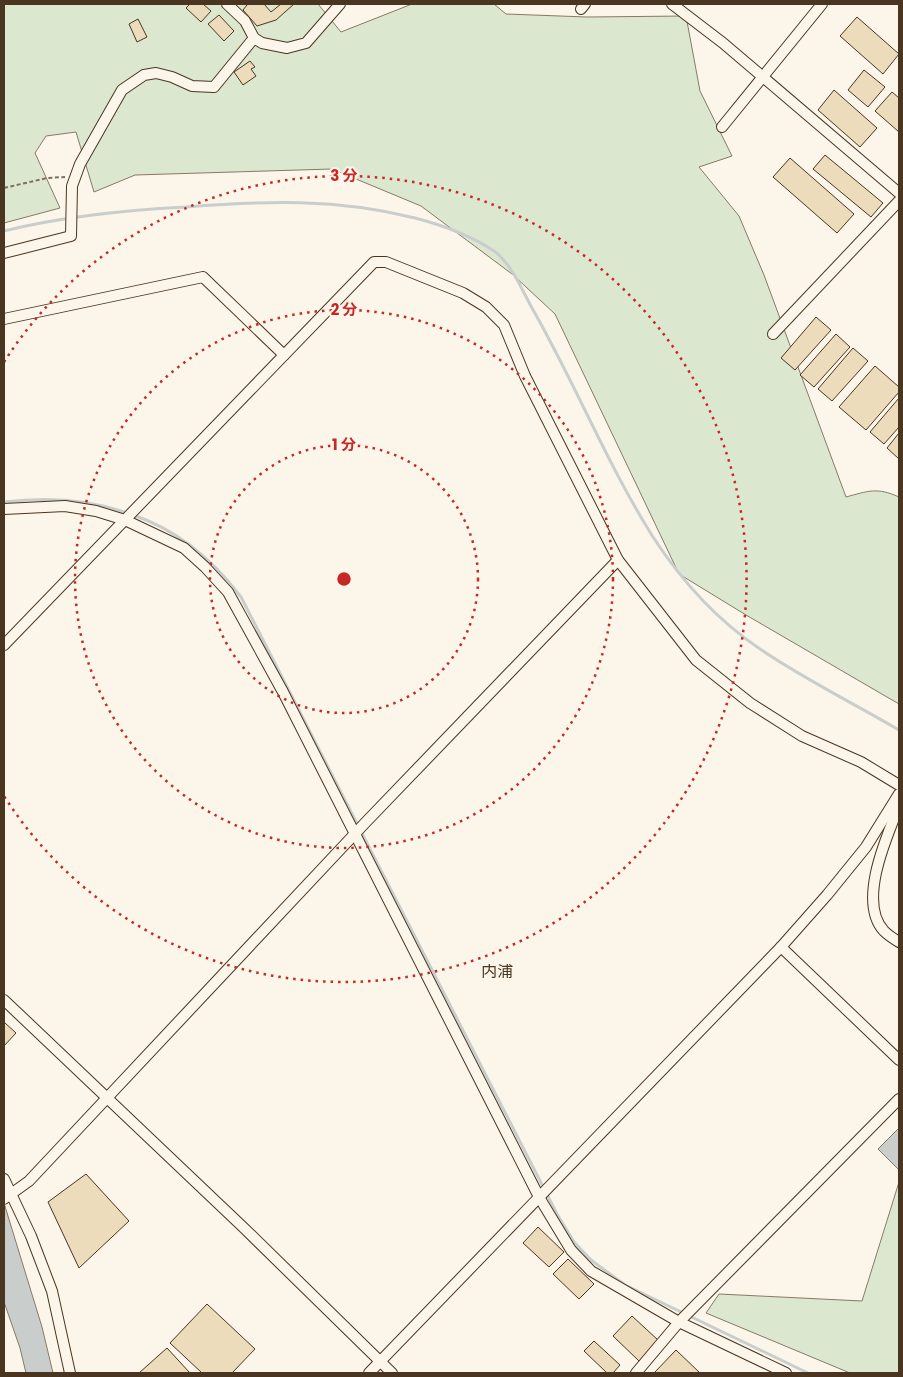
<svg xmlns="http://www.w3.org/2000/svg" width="903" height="1377" font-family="Poppins,'Noto Sans JP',sans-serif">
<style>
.green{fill:#dce7d0;stroke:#887966}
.water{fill:#c9cecd;stroke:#887966}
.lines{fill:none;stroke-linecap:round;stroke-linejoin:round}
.stream{stroke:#c9cecd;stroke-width:3}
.building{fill:#ecdcbc;stroke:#4a3520}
.minor-casing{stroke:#4a3520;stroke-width:12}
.path{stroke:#7f6f5c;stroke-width:2;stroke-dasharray:4 2.5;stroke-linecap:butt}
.minor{stroke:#fbf6e9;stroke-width:10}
.ring{fill:none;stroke:#c62828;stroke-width:2.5;stroke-dasharray:2.5 5}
.labels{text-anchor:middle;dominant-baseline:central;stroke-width:4;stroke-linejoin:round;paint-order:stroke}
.neighbourhood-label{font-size:16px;fill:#4a3520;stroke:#fbf6e9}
.centre{fill:#c62828;stroke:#fbf6e9;stroke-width:2.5}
.ring-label{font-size:15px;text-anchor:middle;font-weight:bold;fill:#c62828;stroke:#fbf6e9;stroke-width:4;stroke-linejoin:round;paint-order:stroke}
</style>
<rect width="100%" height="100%" fill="#fbf6e9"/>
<g class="green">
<path d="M 4,4 L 318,4 L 341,32 L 412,4 L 494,4 L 506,14 L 587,17 L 686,16 L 700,91 L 732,156 L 699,167 L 739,216 L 764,275 L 846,497 C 868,491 877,487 899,497 L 899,704 L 746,615 L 679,574 L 555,314 L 512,274 L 421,206 L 332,169 L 135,175 L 94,192 L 76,132 L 46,136 L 35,153 L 60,208 L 4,223 Z"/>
<polygon points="899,1182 899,1373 850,1373 706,1313 719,1294 862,1301"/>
</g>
<g class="water">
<polygon points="899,1128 899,1170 878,1149"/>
<polygon points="4,1203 42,1327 53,1373 26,1373 20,1348 4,1302"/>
</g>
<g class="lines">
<g class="stream">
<path d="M 4,231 C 60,217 128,210 186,207 C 266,201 336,198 415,218 C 442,225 470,235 494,251 C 511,263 522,290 532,308 C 575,383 607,464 653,537 C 681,580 717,620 760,649 C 804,679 853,703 899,730"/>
<path d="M 4,502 C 45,497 88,499 127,513"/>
<path d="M 133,515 C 178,530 212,559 241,597 L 557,1214 L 574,1242 L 591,1260 L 625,1285 L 808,1373"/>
</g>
</g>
<g class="building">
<polygon points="190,4 203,4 211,11 201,22 186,8"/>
<polygon points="245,4 264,4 271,12 281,4 294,4 276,20 257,26 243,10 247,5"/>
<polygon points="219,15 234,31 224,41 208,24"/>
<polygon points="857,17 899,54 883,74 840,36"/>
<polygon points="138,19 147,37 137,42 129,24"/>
<polygon points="250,61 255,67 251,69 256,76 243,85 234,72"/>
<polygon points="864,70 885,87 868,107 848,90"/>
<polygon points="834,90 877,128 860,147 818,110"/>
<polygon points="892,92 899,98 899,132 875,111"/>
<polygon points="825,155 883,203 871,217 813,169"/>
<polygon points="790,158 854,214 837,233 773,177"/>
<polygon points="816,317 831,330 795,370 781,358"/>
<polygon points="836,334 850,347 814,387 800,375"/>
<polygon points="853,348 868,361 832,401 818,389"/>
<polygon points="875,366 899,387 899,392 866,430 839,407"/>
<polygon points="899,398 899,427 884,444 870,432"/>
<polygon points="899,433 899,459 887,448"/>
<polygon points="4,1022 16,1033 4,1046"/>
<polygon points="86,1174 129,1221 79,1268 48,1202"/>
<polygon points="538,1227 564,1252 549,1267 523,1243"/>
<polygon points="568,1259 594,1284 579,1299 553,1274"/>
<polygon points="207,1304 255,1349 232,1373 202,1373 170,1343"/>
<polygon points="632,1316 659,1341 639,1361 613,1336"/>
<polygon points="594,1341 620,1365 613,1373 607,1373 584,1351"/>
<polygon points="167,1348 190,1373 139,1373"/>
<polygon points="676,1350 700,1373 654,1373"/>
</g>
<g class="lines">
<g class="minor-casing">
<g id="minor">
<polyline points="227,4 245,21 254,38 262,43 287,48 306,43 340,4"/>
<polyline points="672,4 723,43 899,193"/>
<polyline points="581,9 585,4"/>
<polyline points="722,127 822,4"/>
<polyline points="4,253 71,236 72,186 80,164 122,90 144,75 156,73 172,77 192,86 214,87 254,38"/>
<polyline points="4,319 203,277 284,355"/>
<polyline points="773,334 899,201"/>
<polyline points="4,509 65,506 96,511 125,520 184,548 205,567 228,592 283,692 539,1197 571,1250 591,1271 679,1322 786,1373"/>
<polyline points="4,645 374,262 386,262 463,293 486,307 504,325 525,376 618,560 696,660 750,703 802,736 861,762 899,785"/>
<path d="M 899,806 C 887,836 857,902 884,931 C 888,935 894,939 899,942"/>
<polyline points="781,947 899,1060"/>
<polyline points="4,1000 245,1229 392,1373"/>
<polyline points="4,1179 31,1236 52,1291 70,1373"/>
<polyline points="4,1199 29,1181 365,823 618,560"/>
<polyline points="369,1373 781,947 827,895 866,847 899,794"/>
<polyline points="636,1373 679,1322 899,1099"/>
</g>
</g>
<polyline class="path" points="4,188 47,178 65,177"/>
<use href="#minor" class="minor"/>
</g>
<g class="ring">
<circle cx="344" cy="579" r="134"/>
<circle cx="344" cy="579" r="269"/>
<path d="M4 362A403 403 0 1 1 4 796"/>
</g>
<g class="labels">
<g class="neighbourhood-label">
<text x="497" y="971">内浦</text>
</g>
</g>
<circle cx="344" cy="579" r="8" class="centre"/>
<g class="ring-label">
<text x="344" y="181">3 分</text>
<text x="344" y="315">2 分</text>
<text x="344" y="450">1 分</text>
</g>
<rect width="903" height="1377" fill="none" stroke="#4a3520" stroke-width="10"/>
</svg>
